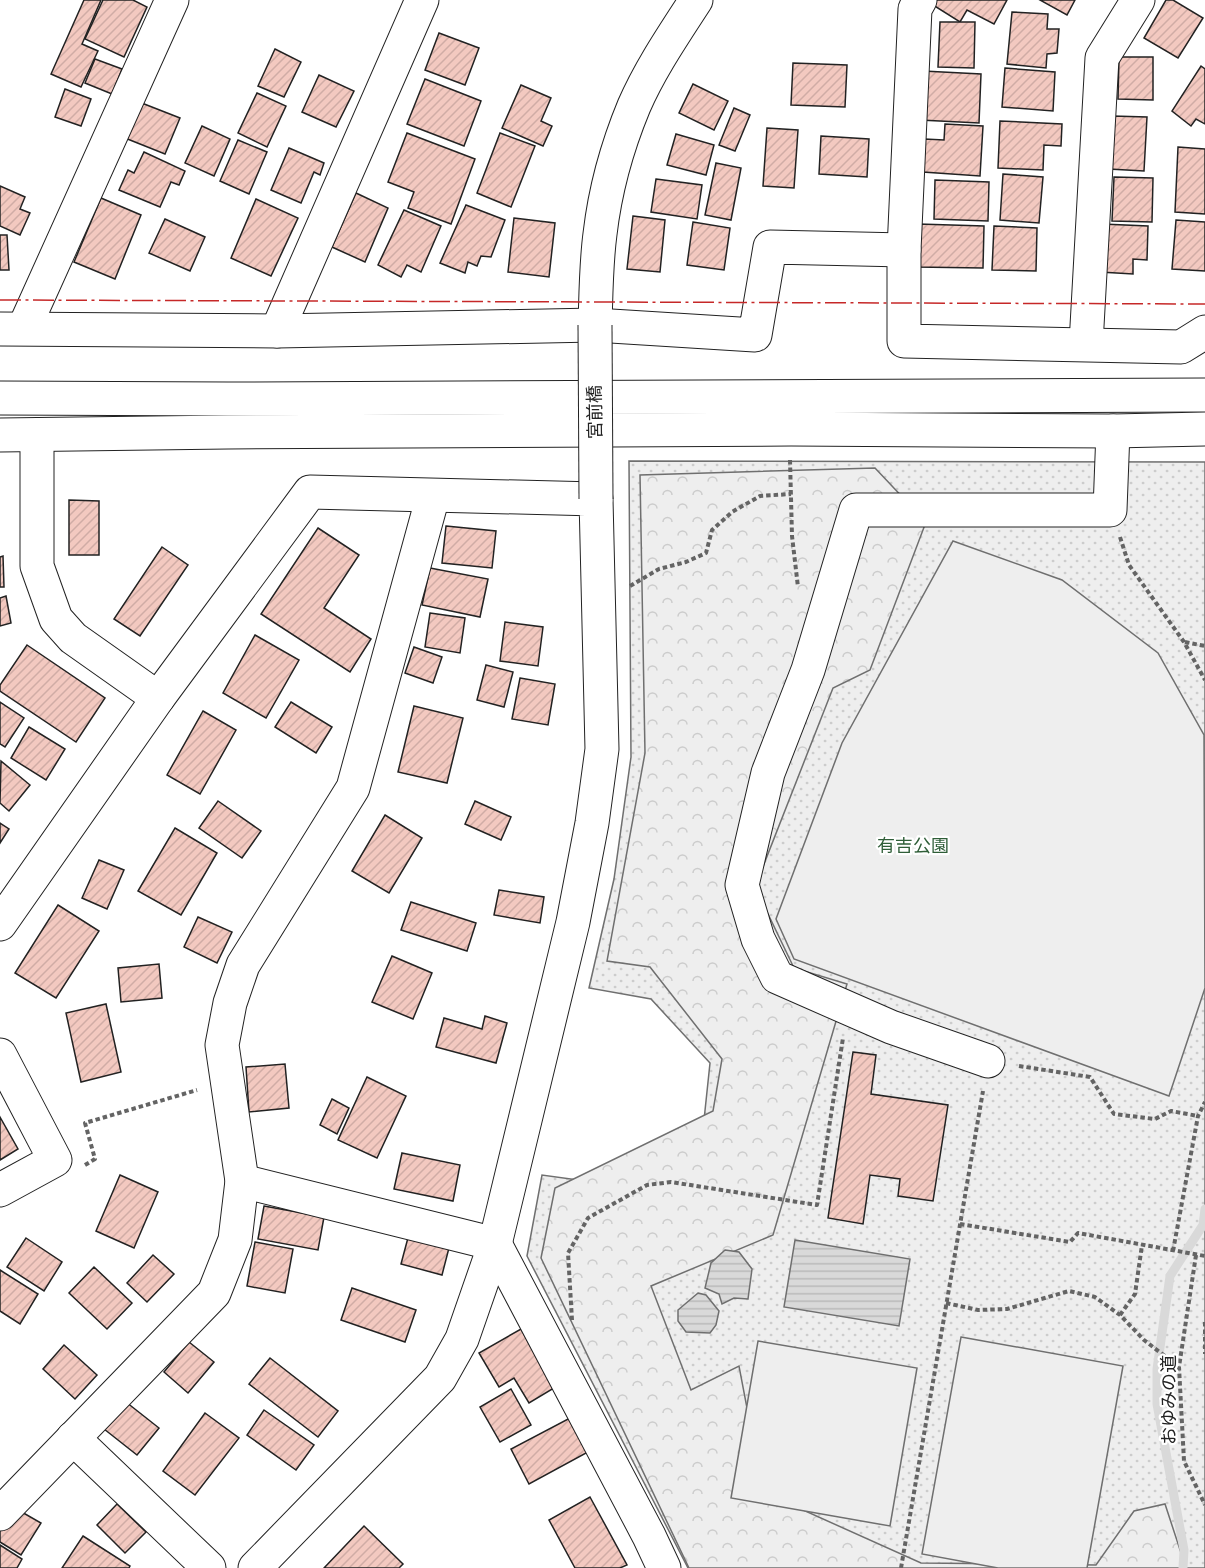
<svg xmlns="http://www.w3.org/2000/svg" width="1205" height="1568" font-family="Cabin,'Noto Sans JP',sans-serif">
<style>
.grass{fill:url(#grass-dots);stroke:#6f6f6f;stroke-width:1.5}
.forest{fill:url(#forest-crowns);stroke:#6f6f6f;stroke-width:1.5}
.garden{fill:#eee;stroke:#6f6f6f;stroke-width:1.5}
.water{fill:url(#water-rules);stroke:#6f6f6f;stroke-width:1.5}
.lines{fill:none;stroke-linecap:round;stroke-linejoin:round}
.stream{stroke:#d9d9d9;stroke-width:9}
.building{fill:url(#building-hatch);stroke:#222;stroke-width:1.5}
.minor-casing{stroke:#222;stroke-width:35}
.path{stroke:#646464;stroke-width:4;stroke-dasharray:4.5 3;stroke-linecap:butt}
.minor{stroke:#fff;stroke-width:33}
.minor-bridge-casing{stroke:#222;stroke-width:35;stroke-linecap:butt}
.minor-bridge{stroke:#fff;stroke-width:33}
.power{stroke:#c62828;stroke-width:1.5;stroke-dasharray:21 4.5 3 4.5;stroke-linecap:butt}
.labels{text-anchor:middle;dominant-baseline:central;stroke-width:4.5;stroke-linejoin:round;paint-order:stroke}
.street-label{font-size:18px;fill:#222;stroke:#fff}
.park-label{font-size:18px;fill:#2f5e38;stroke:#fff}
</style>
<defs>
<pattern id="grass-dots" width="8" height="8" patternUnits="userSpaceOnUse" patternTransform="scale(1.5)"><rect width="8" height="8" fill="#eee"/><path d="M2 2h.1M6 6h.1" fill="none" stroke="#ccc" stroke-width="1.8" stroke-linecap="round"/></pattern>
<pattern id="forest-crowns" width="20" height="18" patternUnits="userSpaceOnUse" patternTransform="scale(1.5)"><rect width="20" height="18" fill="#eee"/><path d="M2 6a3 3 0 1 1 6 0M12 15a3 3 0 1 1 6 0" fill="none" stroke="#ccc"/></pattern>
<pattern id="water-rules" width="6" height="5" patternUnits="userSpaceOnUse" patternTransform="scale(1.5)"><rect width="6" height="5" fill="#d9d9d9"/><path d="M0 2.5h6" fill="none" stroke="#bababa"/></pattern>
<pattern id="building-hatch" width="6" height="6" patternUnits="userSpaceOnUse" patternTransform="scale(1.5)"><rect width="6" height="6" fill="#f3c9c0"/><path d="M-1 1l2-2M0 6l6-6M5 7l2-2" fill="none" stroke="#d0aca5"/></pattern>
</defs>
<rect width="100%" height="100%" fill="#fff"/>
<polygon class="grass" points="629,461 1205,462 1205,1568 688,1568 527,1256 542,1175 578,1180 704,1120 710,1063 651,999 589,988 614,879 631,757"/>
<polygon class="forest" points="875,468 926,522 870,670 833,688 755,887 794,968 847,984 773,1235 651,1286 691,1390 739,1366 763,1492 921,1563 1096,1565 1134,1511 1165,1504 1186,1568 689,1568 541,1258 555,1188 713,1111 722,1059 650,967 607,961 645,753 640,475"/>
<g class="garden">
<polygon points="953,541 1062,580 1158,653 1204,735 1205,988 1169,1096 794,959 776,919 842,743"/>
<polygon points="961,1337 1123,1366 1087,1568 998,1568 922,1554"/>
<polygon points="758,1341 917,1368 890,1526 731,1498"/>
</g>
<g class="water">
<polygon points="795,1240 910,1259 899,1326 784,1307"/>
<polygon points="725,1250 739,1252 752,1269 748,1299 734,1298 722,1304 719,1294 705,1288 711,1263"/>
<polygon points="698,1293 706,1295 719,1311 716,1325 710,1333 686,1332 678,1321 678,1310"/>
</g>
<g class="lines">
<polyline class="stream" points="1183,1568 1184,1550 1157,1404 1157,1369 1170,1276 1203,1225 1205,1209"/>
</g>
<g class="building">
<polygon points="84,0 101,0 82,44 98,51 81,87 51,74"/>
<polygon points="103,0 133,0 147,7 124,57 85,39"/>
<polygon points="936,0 1007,0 994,24 967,10 960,22 933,5"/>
<polygon points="1040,0 1075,0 1067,15"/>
<polygon points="1166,0 1173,0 1203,18 1178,58 1144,38"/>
<polygon points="1012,12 1048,14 1047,29 1059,29 1057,53 1047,54 1046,68 1007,64"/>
<polygon points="940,22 975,22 974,68 938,67"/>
<polygon points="439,33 479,48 465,85 425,70"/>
<polygon points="275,49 301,62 284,97 258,86"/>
<polygon points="1119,57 1153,57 1153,100 1118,99"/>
<polygon points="95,59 122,69 112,94 85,83"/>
<polygon points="793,63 847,65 845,107 791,105"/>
<polygon points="1201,66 1205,69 1205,124 1196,119 1191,126 1172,111"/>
<polygon points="1005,68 1055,72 1053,111 1002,107"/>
<polygon points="923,71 981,74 979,123 920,120"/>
<polygon points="319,75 354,91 336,127 302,112"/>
<polygon points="425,79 481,101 464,146 407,124"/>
<polygon points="693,84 728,101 714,130 679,113"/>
<polygon points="521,85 551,98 541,121 552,126 543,146 502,128"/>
<polygon points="65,89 91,99 81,126 55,117"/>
<polygon points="257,93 286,106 267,147 238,133"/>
<polygon points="134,100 180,118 165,154 120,136"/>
<polygon points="734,108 750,115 735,151 719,145"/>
<polygon points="1112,116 1147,117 1144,171 1109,169"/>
<polygon points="1000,121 1062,124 1061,146 1044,145 1043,170 998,168"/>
<polygon points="945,124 983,126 980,176 923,172 925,139 944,140"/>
<polygon points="202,126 230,139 214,176 185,163"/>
<polygon points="767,128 798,130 794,188 763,186"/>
<polygon points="407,133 475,159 451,224 408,208 414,192 388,182"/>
<polygon points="500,133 535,146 511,207 477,193"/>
<polygon points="676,134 714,145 706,175 667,165"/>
<polygon points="821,136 869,139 867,177 819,174"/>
<polygon points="238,140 267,152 249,194 220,181"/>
<polygon points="1178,147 1205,149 1205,214 1175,212"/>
<polygon points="289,148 324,163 320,175 314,172 301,203 271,190"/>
<polygon points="144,152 185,171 179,185 171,182 160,207 119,190 128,170 134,173"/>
<polygon points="716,163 741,168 731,220 705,215"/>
<polygon points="1003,174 1043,177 1039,223 1000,220"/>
<polygon points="1114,177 1153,178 1152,222 1112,221"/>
<polygon points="656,179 702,185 697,219 651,212"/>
<polygon points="935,180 989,182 988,221 934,219"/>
<polygon points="0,186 25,197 20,209 30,213 20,235 0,226"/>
<polygon points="356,193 388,208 365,262 332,247"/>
<polygon points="101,198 141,215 115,279 74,262"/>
<polygon points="256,199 298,218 271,276 231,258"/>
<polygon points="466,205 505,220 491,257 481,256 477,266 468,262 465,273 440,263"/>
<polygon points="404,210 441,226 421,272 407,265 401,277 378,265"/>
<polygon points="633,216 665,220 660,272 627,269"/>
<polygon points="514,218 555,223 549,277 508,272"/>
<polygon points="165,219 205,237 190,271 149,253"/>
<polygon points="1176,220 1205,222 1205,271 1172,269"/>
<polygon points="693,222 730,228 724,270 687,265"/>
<polygon points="918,224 984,226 983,268 916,267"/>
<polygon points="1102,224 1148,226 1147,260 1133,259 1133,274 1100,272"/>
<polygon points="994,226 1037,228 1036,271 992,270"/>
<polygon points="0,235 7,235 9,270 0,270"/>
<polygon points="69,500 99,501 99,555 69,555"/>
<polygon points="446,526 496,531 492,568 442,563"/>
<polygon points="318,528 359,555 324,608 371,639 350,672 261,614"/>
<polygon points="162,547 188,565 140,636 114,619"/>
<polygon points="3,556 4,587 0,587 0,557"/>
<polygon points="430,568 488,579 480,617 422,605"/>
<polygon points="6,596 11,623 0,626 0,598"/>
<polygon points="430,613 465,618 460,653 425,647"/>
<polygon points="505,622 543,627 538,666 500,661"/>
<polygon points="255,635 299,660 266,718 223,693"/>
<polygon points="27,645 105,698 76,742 0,691 0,685"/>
<polygon points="414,647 442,657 433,683 405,673"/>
<polygon points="486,665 513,672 504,707 477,700"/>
<polygon points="520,678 555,684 548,725 512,719"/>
<polygon points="0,702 24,718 5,747 0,744"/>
<polygon points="291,702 332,727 316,753 275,727"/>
<polygon points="414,706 463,718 447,783 398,772"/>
<polygon points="203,711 236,730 200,794 167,775"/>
<polygon points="29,727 65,749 46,780 11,758"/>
<polygon points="1,761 30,785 9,811 0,803"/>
<polygon points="218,801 261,831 242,858 199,828"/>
<polygon points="475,801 511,817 501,840 465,824"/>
<polygon points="385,815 422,838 389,893 352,871"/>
<polygon points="0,823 9,829 0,843"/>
<polygon points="175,828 217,853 181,915 138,891"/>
<polygon points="99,860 124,870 107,909 82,898"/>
<polygon points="499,890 544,897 540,923 494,915"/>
<polygon points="411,902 476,923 467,951 401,930"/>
<polygon points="58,905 99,931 56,998 15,973"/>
<polygon points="198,917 232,932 217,963 184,947"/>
<polygon points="392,956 432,973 413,1019 372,1002"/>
<polygon points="159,964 162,998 121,1002 118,968"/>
<polygon points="106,1004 121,1072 81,1082 66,1013"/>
<polygon points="485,1016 507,1023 496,1063 436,1047 444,1018 482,1029"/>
<polygon points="853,1052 876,1055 871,1094 948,1105 933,1201 898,1196 900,1179 870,1175 863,1224 828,1218"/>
<polygon points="285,1064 289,1108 249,1112 246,1067"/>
<polygon points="367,1077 406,1096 377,1158 338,1140"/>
<polygon points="332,1099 349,1108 337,1134 320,1125"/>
<polygon points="0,1117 18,1149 0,1160"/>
<polygon points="402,1153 460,1165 453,1201 394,1189"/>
<polygon points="120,1175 158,1192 134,1248 96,1231"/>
<polygon points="264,1206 324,1217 318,1250 258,1239"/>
<polygon points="409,1234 450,1244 442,1275 401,1264"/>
<polygon points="26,1238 62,1262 44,1291 7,1267"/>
<polygon points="255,1242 293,1249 285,1293 247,1286"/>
<polygon points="153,1255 174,1274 147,1302 127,1283"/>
<polygon points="94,1267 132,1303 107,1329 69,1293"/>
<polygon points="0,1270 38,1294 20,1324 0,1311"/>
<polygon points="352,1288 416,1310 405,1342 341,1320"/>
<polygon points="521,1329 554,1388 529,1403 514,1378 499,1387 479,1353"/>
<polygon points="189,1342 214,1362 188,1393 164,1372"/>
<polygon points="64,1345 97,1375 75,1399 43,1369"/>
<polygon points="270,1358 338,1411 318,1437 249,1384"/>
<polygon points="511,1389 531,1425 500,1442 480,1407"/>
<polygon points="126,1402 159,1428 137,1455 104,1429"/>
<polygon points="264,1410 314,1445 296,1470 247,1435"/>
<polygon points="205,1413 239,1438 195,1495 163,1471"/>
<polygon points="570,1418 588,1452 529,1484 511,1449"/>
<polygon points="590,1497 627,1565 620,1568 575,1568 549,1520"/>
<polygon points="117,1504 146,1532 125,1553 97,1525"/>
<polygon points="13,1507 41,1523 21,1555 0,1542 0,1528"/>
<polygon points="364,1526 403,1564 399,1568 324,1568"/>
<polygon points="83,1536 130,1566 129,1568 62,1568"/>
<polygon points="0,1545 22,1559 17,1568 0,1568"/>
</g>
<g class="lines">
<g class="minor-casing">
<g id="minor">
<polyline points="920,0 915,9 904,250 904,341 1181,347 1205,332"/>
<path d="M 595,325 C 596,295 596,264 600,234 C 605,191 617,147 634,106 C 650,69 674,34 696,0"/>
<polyline points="24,328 172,0"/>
<polyline points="0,329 277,331 595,325 755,335 770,247 904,250"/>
<polyline points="277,331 422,0"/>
<polyline points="1086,344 1102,58 1138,0"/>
<polyline points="0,398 228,399 1205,395"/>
<polyline points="0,435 228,432 791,429 1113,431 1205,429"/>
<polyline points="37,435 37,566 56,619 73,638 158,698"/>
<polyline points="0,924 158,698 310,492 596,499 602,749 592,823 573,922 495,1244 462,1339 440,1378 255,1568"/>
<polyline points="0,1055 55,1160 0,1190"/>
<polyline points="988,1061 891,1027 777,977 758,939 742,885 768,773 808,670 856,510 1110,510 1113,431"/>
<polyline points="242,1181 495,1244 649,1536 664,1568"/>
<polyline points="73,1438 209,1568"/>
<polyline points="0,1514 214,1293 235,1240 242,1181 222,1045 230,1003 243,965 353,788 433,496"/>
</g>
</g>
<g class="path">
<polyline points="790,460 792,536 798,587"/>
<polyline points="1120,537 1129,565 1184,642 1205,680"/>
<polyline points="630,586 659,569 686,562 706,553 712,530 732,512 760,496 791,494"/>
<polyline points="1185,642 1205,646"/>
<polyline points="1019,1066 1090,1077 1114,1114 1155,1119 1171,1111 1198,1116"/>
<polyline points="85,1165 95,1159 85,1123 197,1090"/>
<polyline points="960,1224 1070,1242 1078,1233 1205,1256"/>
<polyline points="1173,1251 1198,1116 1205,1102"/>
<polyline points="1196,1255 1179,1367 1184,1461 1205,1505"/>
<polyline points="946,1303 978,1310 1007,1309 1069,1291 1095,1297 1120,1315 1144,1340 1179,1367"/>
<polyline points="1120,1315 1135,1294 1142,1245"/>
<polyline points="572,1320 568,1253 588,1218 647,1185 671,1182 817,1205 843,1038"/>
<polyline points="1205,1322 1205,1354"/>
<polyline points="901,1568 983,1091"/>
</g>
<use href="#minor" class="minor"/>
<g class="minor-bridge-casing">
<polyline id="minor-bridge" points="595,325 596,499"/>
</g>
<use href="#minor-bridge" class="minor-bridge"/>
<polyline class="power" points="0,300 1205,304"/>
</g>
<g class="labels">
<g class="street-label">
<text transform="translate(595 412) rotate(-91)">宮前橋</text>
<text transform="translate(1169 1400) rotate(-90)">おゆみの道</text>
</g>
<g class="park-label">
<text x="913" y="846">有吉公園</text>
</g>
</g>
</svg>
